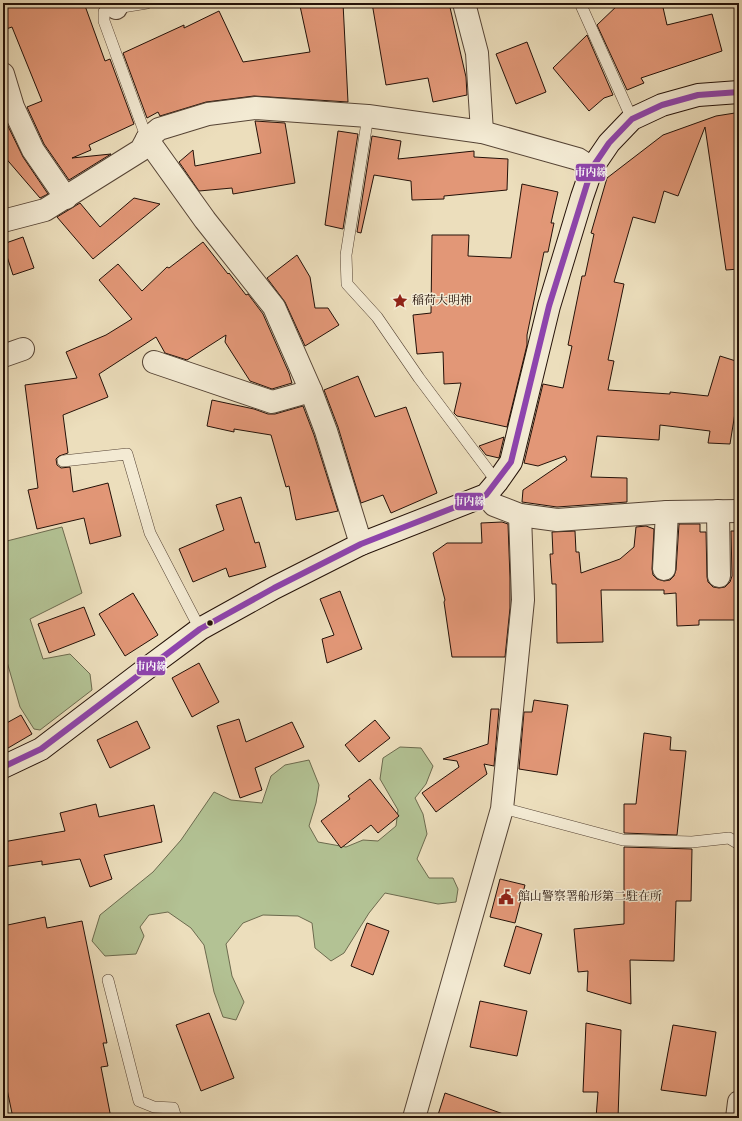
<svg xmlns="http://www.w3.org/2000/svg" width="742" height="1121" font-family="Vollkorn,'Noto Serif JP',serif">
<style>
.green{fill:#b3c294;stroke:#6c6a4e}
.building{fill:#e29777;stroke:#241108}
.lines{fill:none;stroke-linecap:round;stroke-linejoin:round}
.service-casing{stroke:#564435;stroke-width:12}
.minor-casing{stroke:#564435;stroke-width:24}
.secondary-casing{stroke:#241108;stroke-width:24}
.service{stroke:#f3ead3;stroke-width:11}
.minor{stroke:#f3ead3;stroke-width:22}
.secondary{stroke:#f3ead3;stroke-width:22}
.bus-1-casing{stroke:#f3ead3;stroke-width:9}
.bus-1{stroke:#8e44ad;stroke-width:6}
.bus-dot{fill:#241108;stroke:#f3ead3;stroke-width:1.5}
.labels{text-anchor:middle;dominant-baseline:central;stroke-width:3;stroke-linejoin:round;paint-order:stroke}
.poi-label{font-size:12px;fill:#241108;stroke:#f3ead3;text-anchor:start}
.line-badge{stroke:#f3ead3;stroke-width:1.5}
.badge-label{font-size:11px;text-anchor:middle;font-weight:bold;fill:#fff}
</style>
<rect width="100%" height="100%" fill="#ecdebc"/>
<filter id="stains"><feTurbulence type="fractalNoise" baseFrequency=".005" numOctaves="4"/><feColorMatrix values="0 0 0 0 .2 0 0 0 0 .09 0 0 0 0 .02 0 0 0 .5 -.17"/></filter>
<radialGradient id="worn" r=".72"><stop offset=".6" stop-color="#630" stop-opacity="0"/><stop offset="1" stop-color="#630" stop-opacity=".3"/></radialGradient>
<g class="green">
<polygon points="62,527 82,593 30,619 43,659 70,654 90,674 92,690 40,730 34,729 20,707 3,648 3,542"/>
<polygon points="400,747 421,748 433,766 426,784 415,798 423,814 427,834 417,859 429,878 453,878 458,889 456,902 438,904 385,893 369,913 344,953 331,961 315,948 312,923 298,916 263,915 243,923 226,944 232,976 244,1002 236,1020 223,1017 214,992 204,945 191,928 168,912 149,915 140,927 144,936 136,954 105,956 92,941 100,915 153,872 181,840 214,792 231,800 262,803 271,776 285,765 309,760 319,785 316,803 309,826 318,842 346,847 363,840 378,841 396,826 398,810 380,779 383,758"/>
</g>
<g class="building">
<polygon points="18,3 84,3 105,61 110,59 134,124 89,145 91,150 72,158 111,154 69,180 44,144 27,107 42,101 12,27 3,30 3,8"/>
<polygon points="315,3 343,3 348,102 254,96 206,102 160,116 158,112 147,118 123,53 184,25 184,28 219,11 243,62 310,52 300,6"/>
<polygon points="372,3 449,3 466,77 467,95 433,102 428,78 386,85"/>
<polygon points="620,3 662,3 667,25 712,14 722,51 641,78 644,83 627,90 597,25"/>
<polygon points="587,35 613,95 604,98 589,111 553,68"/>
<polygon points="527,42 546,92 516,104 496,54"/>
<polygon points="735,113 739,136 739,269 726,270 705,127 678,196 664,191 655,223 633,217 614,282 624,284 608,360 614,361 608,390 670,394 670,392 708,396 720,356 739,362 739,388 730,444 708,443 710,431 660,425 659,440 597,436 591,477 627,478 627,502 557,507 522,502 523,490 567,460 565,456 538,466 524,463 543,384 563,388 572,346 568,345 582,276 585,276 594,234 591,233 607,178 663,135 716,116"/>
<polygon points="255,121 285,123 295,183 233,194 232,188 199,191 179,162 193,150 195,166 261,153"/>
<polygon points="7,124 23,157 48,194 40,198 3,155 3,126"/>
<polygon points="338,131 358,134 343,229 325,225"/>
<polygon points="372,136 401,141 398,159 474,151 474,157 508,159 507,190 444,196 444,199 412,200 411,181 374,175 361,233 357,232"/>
<polygon points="522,184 558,192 551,223 554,223 548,252 544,252 527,335 527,345 507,427 457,416 454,413 461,383 444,384 443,352 417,354 413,315 431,313 432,235 469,235 468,256 511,258"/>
<polygon points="134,198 160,204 93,259 57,217 80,203 100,227"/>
<polygon points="23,237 34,268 13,275 3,244"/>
<polygon points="203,242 228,274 229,273 246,295 248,294 263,314 289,373 292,383 272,389 250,381 225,342 226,335 187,360 165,353 156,337 99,374 108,397 63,415 68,453 59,456 56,459 57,465 61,468 70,467 73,492 108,483 121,536 90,544 84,518 37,529 28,490 38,488 25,385 77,378 66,352 106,335 132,319 99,280 118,264 142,291 167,267 169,268"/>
<polygon points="297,255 310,277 315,308 328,308 339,325 305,346 285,302 267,278"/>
<polygon points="358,376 375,417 406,407 437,493 391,513 383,495 361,503 338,427 324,390"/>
<polygon points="212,400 254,409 268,414 275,414 303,406 314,435 338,511 296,520 289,486 286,487 271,435 234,429 234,432 207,426"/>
<polygon points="504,437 499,458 486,455 479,446"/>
<polygon points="241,497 255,543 259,542 266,567 229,577 226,568 193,582 179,549 224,530 216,505"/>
<polygon points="502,522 508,524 510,578 510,608 505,657 452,657 444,602 445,600 433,553 447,543 482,543 481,523"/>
<polygon points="679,524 700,524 700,532 706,532 707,577 708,582 713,587 719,588 725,587 730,582 732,576 731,531 739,531 739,620 699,620 699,625 677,626 676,593 664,594 664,590 601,590 603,642 557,643 556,584 552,584 550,554 553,554 552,532 575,531 576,552 579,552 581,573 620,559 634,547 636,527 646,526 654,529 652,569 653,575 657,579 664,581 670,580 674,576 676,570"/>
<polygon points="340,591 362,649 327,663 322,639 334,635 320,599"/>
<polygon points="133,593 158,635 125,656 99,614"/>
<polygon points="84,607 95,635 49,653 38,624"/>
<polygon points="199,663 219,702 192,717 172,678"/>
<polygon points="534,700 568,705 557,775 519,769 524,712 532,712"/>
<polygon points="491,709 499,709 494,766 484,764 487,774 436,812 422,793 459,767 457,761 443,759 488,744"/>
<polygon points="21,715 32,734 3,751 3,725"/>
<polygon points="239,719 246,742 292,722 304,747 255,768 262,790 240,798 217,726"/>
<polygon points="375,720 390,738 359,762 345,745"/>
<polygon points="137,721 150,748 110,768 97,740"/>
<polygon points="644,733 671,737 670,750 686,751 677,835 624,833 624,804 636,804"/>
<polygon points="370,779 399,816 378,833 371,825 341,848 321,821 350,799 348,796"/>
<polygon points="96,804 99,817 154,805 162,842 104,855 112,879 90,887 80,859 42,865 42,861 3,867 3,842 65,831 60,813"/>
<polygon points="624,847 692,849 691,901 676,901 674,961 630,960 631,1004 587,991 588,971 578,972 574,929 624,924"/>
<polygon points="500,879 525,885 515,923 490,917"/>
<polygon points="45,917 47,928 82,921 107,1043 103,1043 108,1066 101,1067 111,1118 13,1118 3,1070 3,957 7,956 3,937 3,926"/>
<polygon points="367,923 389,931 373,975 351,966"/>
<polygon points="516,926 542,934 530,974 504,966"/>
<polygon points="480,1001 527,1011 517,1056 470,1047"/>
<polygon points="209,1013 234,1078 201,1091 176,1025"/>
<polygon points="586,1023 621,1030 618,1118 596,1118 598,1092 583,1092"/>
<polygon points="673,1025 716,1032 706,1096 661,1090"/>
<polygon points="445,1093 506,1115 505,1118 437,1118"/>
</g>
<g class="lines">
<g class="service-casing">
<g id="service">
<polyline points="147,3 116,8 104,12 104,21 147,139"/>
<polyline points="580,3 632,119"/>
<polyline points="368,116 346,255 347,284 377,317 419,378 497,482"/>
<polyline points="63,461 127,454 150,533 200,629"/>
<polyline points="502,809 514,811 623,840 692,842 729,838 739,844"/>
<polyline points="108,980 139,1101 154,1107 173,1108 176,1118"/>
</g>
</g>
<g class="minor-casing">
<g id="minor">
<polyline points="114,3 116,8"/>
<polyline points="464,3 477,53 482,132"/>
<polyline points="3,74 13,107 33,150 66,198"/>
<polyline points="147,139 205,220 274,307 311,391 326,431 361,544"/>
<polyline points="3,221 45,210 141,150 147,139 159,129 208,114 256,108 368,116 482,132 578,159 592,168"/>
<polyline points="3,356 23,349"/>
<polyline points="154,362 272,402 311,391"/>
<polyline points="486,495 494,505 520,515 557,520 667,512 739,511"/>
<polyline points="718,511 719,576"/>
<polyline points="664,569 667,512"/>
<polyline points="414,1118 502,809 523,600 520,515"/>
<polyline points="737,1118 739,1102"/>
</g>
</g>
<g class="secondary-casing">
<polyline id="secondary" points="3,767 41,749 142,672 200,629 274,588 361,544 486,495 497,482 511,462 549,306 582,197 592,168 609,143 632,119 662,105 698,95 739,92"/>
</g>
<use href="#service" class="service"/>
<use href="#minor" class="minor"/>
<use href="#secondary" class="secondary"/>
<g class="bus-1-casing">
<polyline id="bus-1" points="3,767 41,749 200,629 274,588 361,544 486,495 511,462 549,306 592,168 609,143 632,119 662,105 698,95 739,92"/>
</g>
<use href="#bus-1" class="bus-1"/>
</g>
<defs>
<g id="sight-bare" transform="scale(1.2)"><path d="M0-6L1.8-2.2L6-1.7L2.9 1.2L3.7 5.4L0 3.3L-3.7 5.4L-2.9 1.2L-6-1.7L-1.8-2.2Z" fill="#8f2418" stroke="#f3ead3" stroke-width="2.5" paint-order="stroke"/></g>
<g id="civic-bare" transform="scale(1.2)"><path d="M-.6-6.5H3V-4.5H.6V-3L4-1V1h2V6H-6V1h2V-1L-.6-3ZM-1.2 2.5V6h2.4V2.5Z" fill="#8f2418" stroke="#f3ead3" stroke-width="2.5" paint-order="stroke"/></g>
</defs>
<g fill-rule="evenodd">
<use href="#sight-bare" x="400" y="301"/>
<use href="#civic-bare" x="506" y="897"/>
</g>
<circle class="bus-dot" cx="210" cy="623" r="3.5"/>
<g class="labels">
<g class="poi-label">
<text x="412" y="301">稲荷大明神</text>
<text x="518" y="897">館山警察署船形第二駐在所</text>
</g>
</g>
<g class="line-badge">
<rect x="575" y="163" width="31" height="19" rx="4" fill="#8e44ad"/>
<rect x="454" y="492" width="30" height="19" rx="4" fill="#8e44ad"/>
<rect x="136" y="656" width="30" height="20" rx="4" fill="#8e44ad"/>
</g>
<g class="badge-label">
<text x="591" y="176">市内線</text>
<text x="469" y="505">市内線</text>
<text x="151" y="670">市内線</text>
</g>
<rect width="742" height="1121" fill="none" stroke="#ecdebc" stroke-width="16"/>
<rect x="4" y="4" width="734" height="1113" fill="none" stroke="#241108" stroke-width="2"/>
<rect x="8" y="8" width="726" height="1105" fill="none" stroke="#241108"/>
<rect width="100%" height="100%" filter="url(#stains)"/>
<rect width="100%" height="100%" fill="url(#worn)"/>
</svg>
